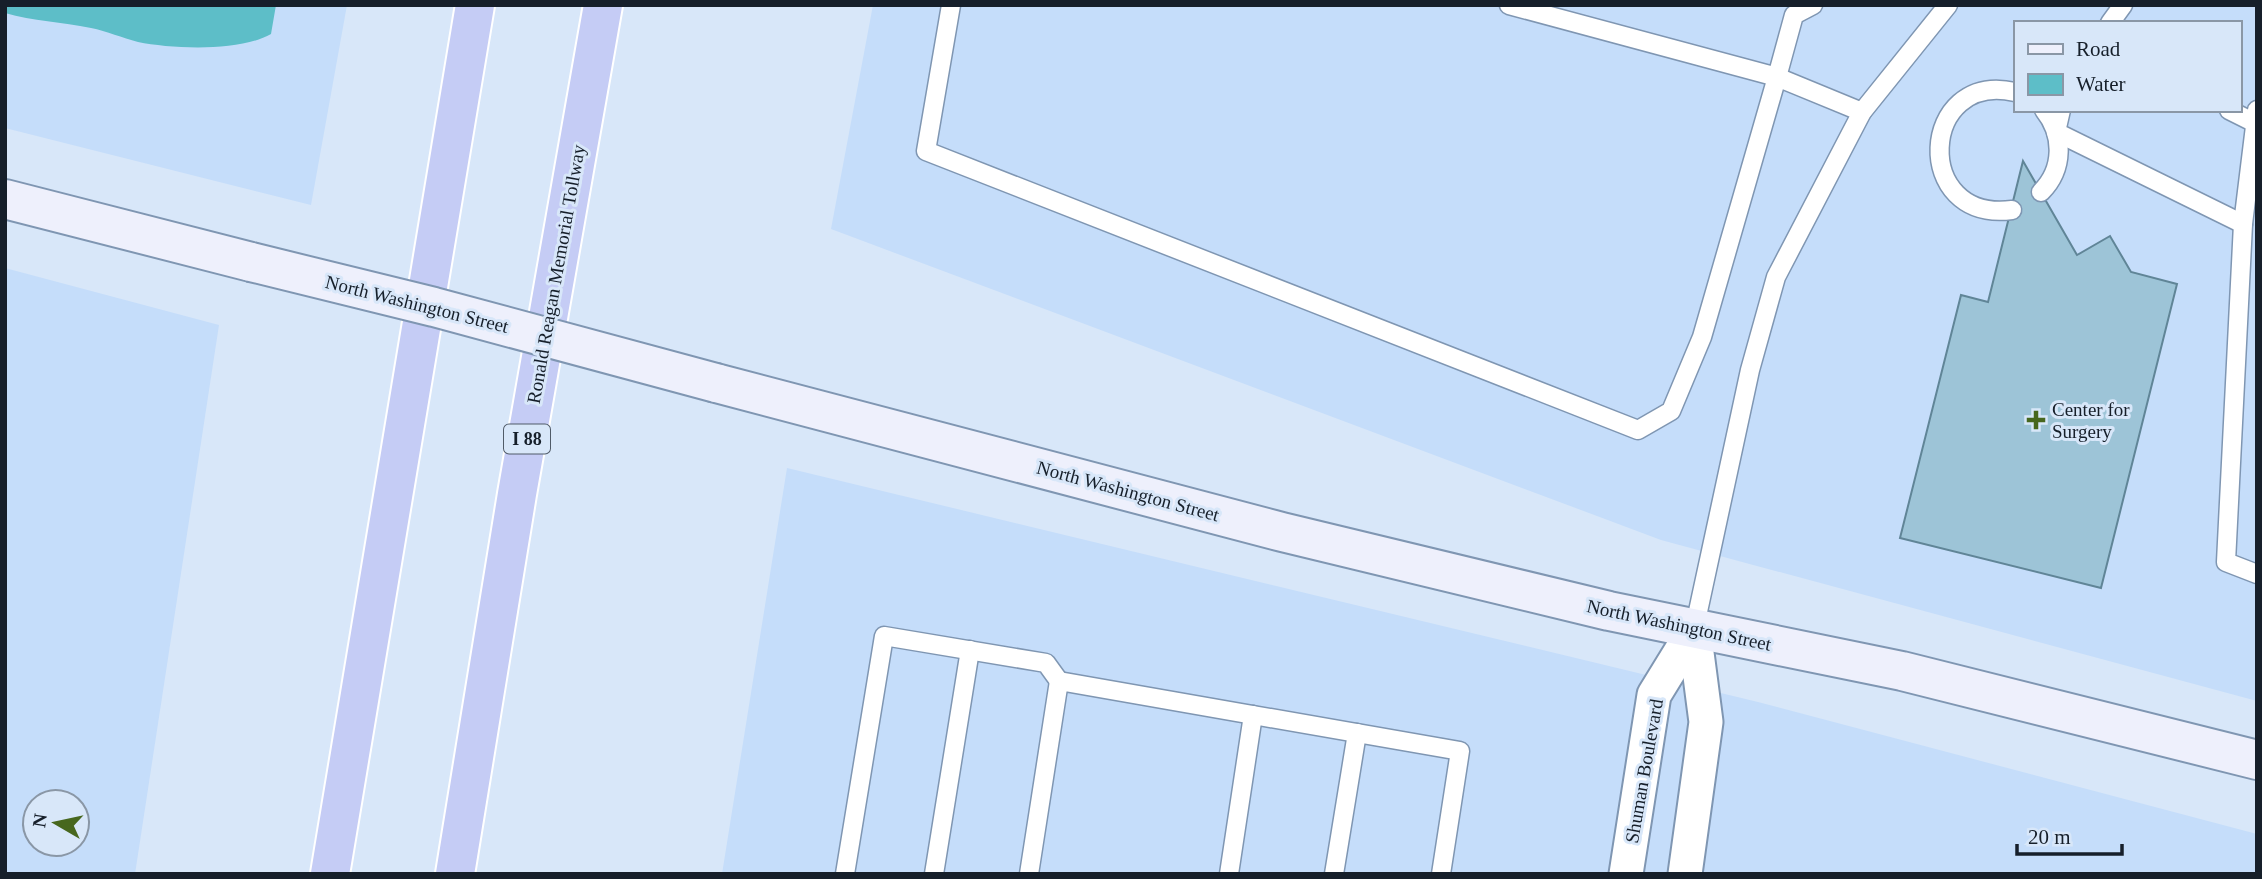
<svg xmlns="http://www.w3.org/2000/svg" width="2262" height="879" font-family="'Times New Roman',serif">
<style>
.built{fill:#c5ddfa;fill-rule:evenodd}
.water{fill:#5dbec8}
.building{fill:#9dc4d7;stroke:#608597;stroke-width:2}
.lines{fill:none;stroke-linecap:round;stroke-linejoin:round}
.lane-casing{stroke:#7f96b2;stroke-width:21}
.street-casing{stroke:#7f96b2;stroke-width:37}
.secondary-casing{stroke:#7f96b2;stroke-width:42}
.highway-casing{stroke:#fff;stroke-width:42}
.lane{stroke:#fff;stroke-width:18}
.street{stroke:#fff;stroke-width:33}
.secondary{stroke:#eef0fc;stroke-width:38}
.highway{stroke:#c5ccf5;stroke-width:38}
.secondary-bridge-casing{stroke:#7f96b2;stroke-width:42;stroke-linecap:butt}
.secondary-bridge{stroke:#eef0fc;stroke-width:38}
.poi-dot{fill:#47671e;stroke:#d8e7f9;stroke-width:2.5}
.labels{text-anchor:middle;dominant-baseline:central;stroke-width:6;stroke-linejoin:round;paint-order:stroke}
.shield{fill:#d8e7f9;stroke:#505b68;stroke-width:2}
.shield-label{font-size:18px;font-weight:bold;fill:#161f2a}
.street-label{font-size:19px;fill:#161f2a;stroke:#d8e7f9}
.poi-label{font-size:19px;fill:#161f2a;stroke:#d8e7f9;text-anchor:start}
</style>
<rect width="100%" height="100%" fill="#d8e7f9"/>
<g class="built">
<polygon points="5,5 347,5 311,205 5,128"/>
<path d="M 873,5 L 2257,5 L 2257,701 L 1661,540 L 831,229 ZM 2015,23 L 2239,23 L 2239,110 L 2015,110 Z"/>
<path d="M 5,268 L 219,325 L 135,874 L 5,874 ZM 77,802 L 77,844 L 35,844 L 35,802 Z"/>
<polygon points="787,468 1758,702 2257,834 2257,874 722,874"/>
</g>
<path class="water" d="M 5,5 L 276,5 L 271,34 C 239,52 173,49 138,42 C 122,38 107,31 91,28 C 62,22 33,21 5,13 Z"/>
<polygon class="building" points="2023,161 2077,255 2110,236 2131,272 2177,284 2101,588 1900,538 1961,295 1988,302"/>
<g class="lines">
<g class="lane-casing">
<g id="lane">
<polyline points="951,5 926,151 1638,430 1671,411 1702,337 1777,77 1862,112"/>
<polyline points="1509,5 1777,77 1794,15 1813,5"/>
<polyline points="2110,23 2123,5"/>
<polyline points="2061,110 2056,132 2243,224"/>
<polyline points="2229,110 2257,124"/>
<polyline points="2257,110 2243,224 2226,562 2257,574"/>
<path d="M 2041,192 C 2064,169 2064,135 2044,110"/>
<path d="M 2012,210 C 1911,223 1919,70 2015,92"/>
<polyline points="1694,630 1750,370 1776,277 1862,112 1948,5"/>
<polyline points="845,874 884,636 1046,663 1059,681"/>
<polyline points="934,874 970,650"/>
<polyline points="1029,874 1059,681 1253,715"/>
<polyline points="1229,874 1253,715 1460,751 1441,874"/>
<polyline points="1334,874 1357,733"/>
</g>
</g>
<g class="street-casing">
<g id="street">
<polyline points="1626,874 1654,695 1694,630"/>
<polyline points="1685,874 1706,722 1694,630"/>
</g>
</g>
<g class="secondary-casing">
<g id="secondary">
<polyline points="5,199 251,262"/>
<polyline points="716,383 1282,532 1609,611 1902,671 2257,760"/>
</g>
</g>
<g class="highway-casing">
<g id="highway">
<polyline points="330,874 475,5"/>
<polyline points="455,874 517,494 603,5"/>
</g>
</g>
<use href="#lane" class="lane"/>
<use href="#street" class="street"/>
<use href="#secondary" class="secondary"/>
<use href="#highway" class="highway"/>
<g class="secondary-bridge-casing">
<polyline id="secondary-bridge" points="251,262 434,307 716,383"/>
</g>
<use href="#secondary-bridge" class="secondary-bridge"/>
</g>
<path class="poi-dot" d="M2032.5 409.5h7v7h7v7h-7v7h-7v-7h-7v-7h7z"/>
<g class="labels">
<rect class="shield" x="504" y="424.5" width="46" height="29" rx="5"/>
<g class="shield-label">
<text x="527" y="439">I 88</text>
</g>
<g class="street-label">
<text transform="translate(556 274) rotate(-80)">Ronald Reagan Memorial Tollway</text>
<text transform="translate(417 304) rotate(14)">North Washington Street</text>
<text transform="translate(1128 491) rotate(15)">North Washington Street</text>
<text transform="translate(1679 625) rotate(12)">North Washington Street</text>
<text transform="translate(1644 771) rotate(-80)">Shuman Boulevard</text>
</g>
<g class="poi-label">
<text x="2052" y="409">Center for<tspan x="2052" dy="22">Surgery</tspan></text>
</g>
</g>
<rect width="2262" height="879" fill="none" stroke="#161f2a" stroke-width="14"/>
<rect x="2014" y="21" width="228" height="91" fill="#d8e7f9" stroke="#8a97a6" stroke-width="2"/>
<rect x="2028" y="44" width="35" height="10" fill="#eef0fc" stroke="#8a97a6" stroke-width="2"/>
<text x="2076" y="56" font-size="21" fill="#161f2a">Road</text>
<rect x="2028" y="74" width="35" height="21" fill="#5dbec8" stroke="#8a97a6" stroke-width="2"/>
<text x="2076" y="91" font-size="21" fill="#161f2a">Water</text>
<g transform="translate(56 823) rotate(279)"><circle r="33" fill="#d8e7f9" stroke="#8a97a6" stroke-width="2"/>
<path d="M0-5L12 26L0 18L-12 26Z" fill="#47671e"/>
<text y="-10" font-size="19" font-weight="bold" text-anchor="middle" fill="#161f2a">N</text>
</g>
<path d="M2017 844v10h105v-10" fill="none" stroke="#161f2a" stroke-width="3.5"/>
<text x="2028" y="844" font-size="21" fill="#161f2a" stroke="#d8e7f9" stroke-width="5" paint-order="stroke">20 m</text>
</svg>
